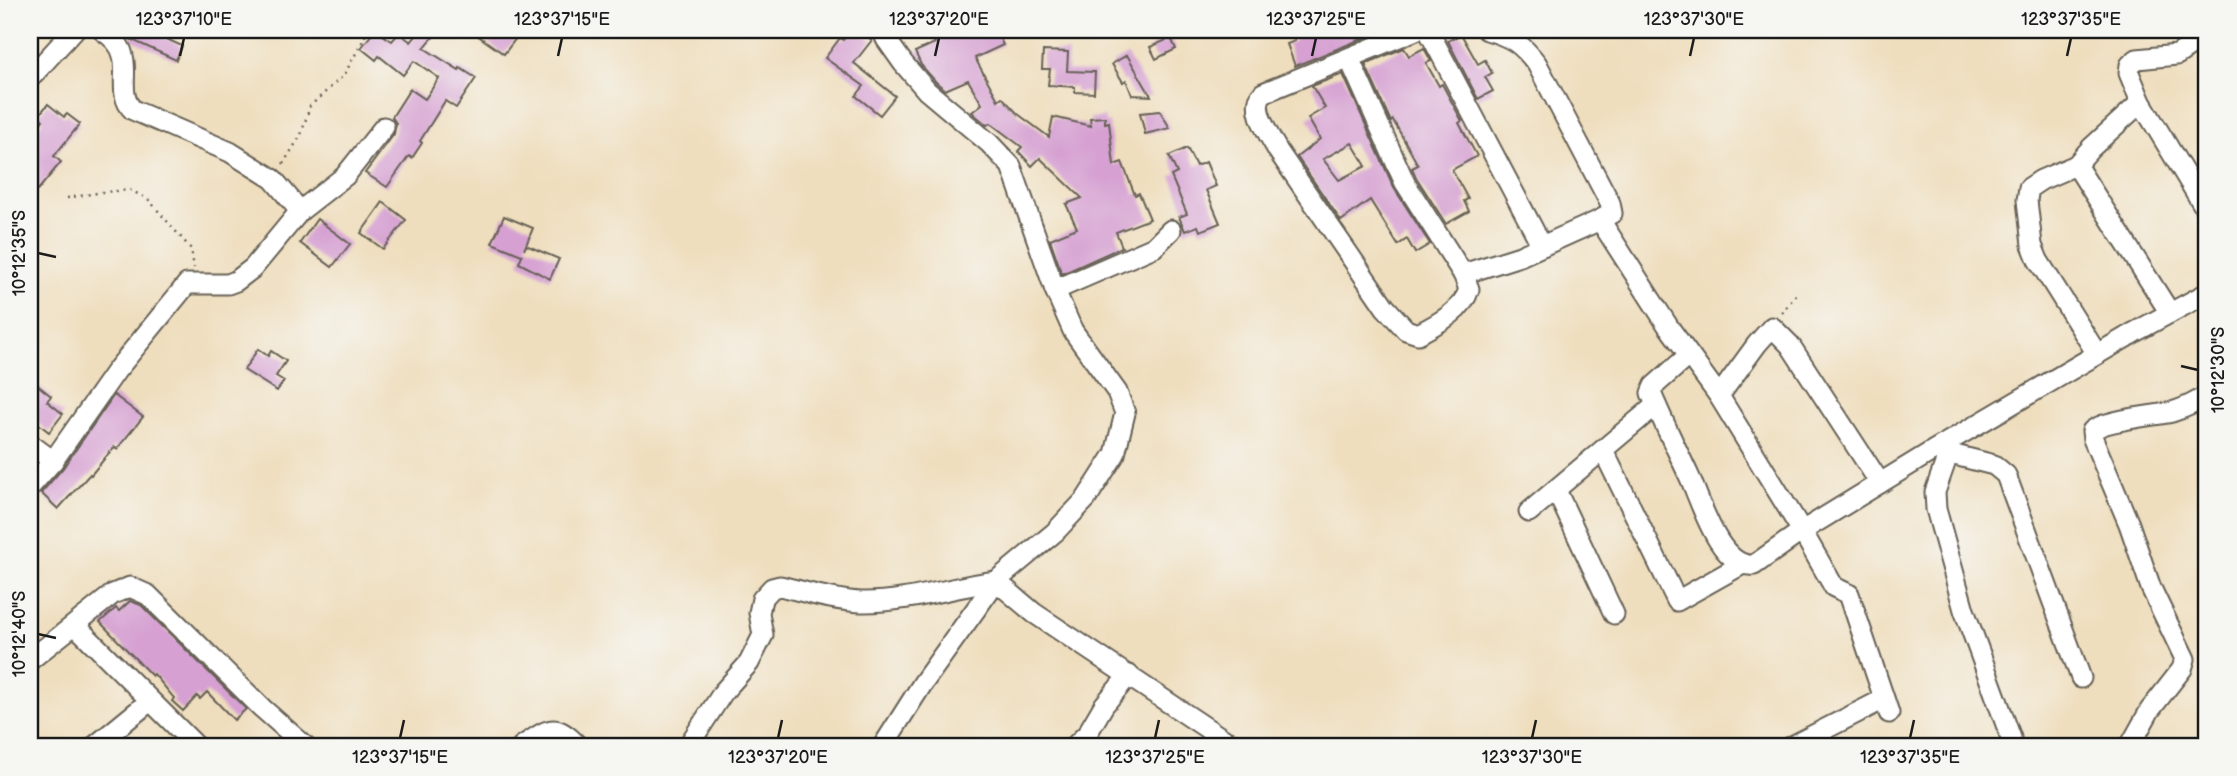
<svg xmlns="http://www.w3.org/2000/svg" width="2237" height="776" font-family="'Balsamiq Sans',sans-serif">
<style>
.building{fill:#d6a0d2;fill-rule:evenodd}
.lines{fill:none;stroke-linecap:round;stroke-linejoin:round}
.minor-casing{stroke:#666055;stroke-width:23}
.path{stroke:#666055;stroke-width:2.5;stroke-dasharray:2 5;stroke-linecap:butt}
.minor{stroke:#fff;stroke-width:19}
.ticks{fill:none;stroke:#1c1c1c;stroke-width:2.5}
.neatline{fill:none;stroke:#1c1c1c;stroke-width:2.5}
.ticks-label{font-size:18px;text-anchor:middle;fill:#1c1c1c}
</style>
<rect width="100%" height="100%" fill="#f6f6f2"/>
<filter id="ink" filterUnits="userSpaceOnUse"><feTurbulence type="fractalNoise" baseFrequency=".0143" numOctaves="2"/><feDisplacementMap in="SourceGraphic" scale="14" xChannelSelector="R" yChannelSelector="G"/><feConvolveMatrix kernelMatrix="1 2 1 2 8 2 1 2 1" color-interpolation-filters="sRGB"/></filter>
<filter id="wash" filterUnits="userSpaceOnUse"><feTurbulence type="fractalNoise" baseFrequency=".00686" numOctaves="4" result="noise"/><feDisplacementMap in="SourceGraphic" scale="28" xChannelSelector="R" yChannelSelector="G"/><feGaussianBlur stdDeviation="1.57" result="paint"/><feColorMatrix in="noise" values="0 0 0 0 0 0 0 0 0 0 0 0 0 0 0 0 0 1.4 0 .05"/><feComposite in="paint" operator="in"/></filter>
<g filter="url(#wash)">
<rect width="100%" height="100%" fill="#efdebe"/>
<g id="blocks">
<g class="building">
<polygon points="135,30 147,30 182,46 176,60 130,39"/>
<polygon points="375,30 392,41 399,33 411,42 421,30 439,30 424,48 459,70 460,68 476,78 456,108 445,101 420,141 422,143 412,158 409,156 387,187 365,173 394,134 396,123 392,117 410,89 425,99 439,78 414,61 403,75 379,56 376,60 361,48"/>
<polygon points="470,30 522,30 504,54"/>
<polygon points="851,30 857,30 872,40 854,63 895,96 880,115 856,96 864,86 825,58 840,38 843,40"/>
<polygon points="930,30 996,30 1003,45 975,58 998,100 1002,97 1018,114 1049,137 1053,117 1091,126 1090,118 1105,117 1105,123 1109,122 1114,165 1122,162 1135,195 1139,193 1150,219 1116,232 1122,247 1062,274 1050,239 1077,228 1066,204 1082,198 1040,158 1032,166 1018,151 1022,147 990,123 987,125 975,115 972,112 982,104 968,80 945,90 936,82 921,65 915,52 935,43"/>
<polygon points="1291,30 1306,30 1309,36 1326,30 1384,30 1295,66 1287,44 1295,41"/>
<polygon points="1461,34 1478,64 1485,60 1492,73 1485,77 1493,91 1478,99 1448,41"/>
<polygon points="1171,38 1176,49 1156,59 1150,47"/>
<polygon points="1404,48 1409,56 1424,48 1431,61 1426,63 1439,86 1442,84 1462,121 1459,123 1477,156 1452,170 1468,199 1464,201 1469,211 1446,224 1416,177 1412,168 1418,165 1393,120 1391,122 1365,64"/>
<polygon points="1043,51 1068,52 1067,71 1095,72 1094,93 1075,92 1075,87 1048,85 1050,69 1042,69"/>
<polygon points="1127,55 1151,96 1132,95 1126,80 1123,82 1112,64"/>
<path d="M 1343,74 L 1394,188 L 1430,244 L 1415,253 L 1407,239 L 1398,245 L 1370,200 L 1341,221 L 1297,157 L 1320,139 L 1308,118 L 1325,108 L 1312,86 ZM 1352,143 L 1366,166 L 1339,180 L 1323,159 Z"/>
<polygon points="48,104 64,117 67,114 80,124 54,156 61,162 38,190 30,183 30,139 43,120 38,116"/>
<polygon points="1160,111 1170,128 1145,134 1140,113"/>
<polygon points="1187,148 1196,166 1206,162 1216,186 1206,190 1220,223 1200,231 1198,226 1185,231 1179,217 1187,214 1171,176 1177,173 1169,156"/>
<polygon points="383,202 406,220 383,249 361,233"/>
<polygon points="504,216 533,228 524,250 526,245 559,259 550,279 519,263 522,255 492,243"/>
<polygon points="317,219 350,244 332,267 300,243"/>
<polygon points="258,349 268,356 271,351 286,361 276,376 284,381 277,391 244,370"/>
<polygon points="30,379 51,396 47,401 63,414 49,432 30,417"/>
<polygon points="114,395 143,417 117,449 114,447 91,475 90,474 58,509 41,493 63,468"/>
<polygon points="130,601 141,605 246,709 234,720 207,692 200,699 197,696 183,711 172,701 174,698 154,674 152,676 100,622 116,608 119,611"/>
</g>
</g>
</g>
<g filter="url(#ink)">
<use href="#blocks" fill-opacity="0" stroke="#666055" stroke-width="2"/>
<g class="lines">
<g class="minor-casing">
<g id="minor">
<path d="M 102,30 C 111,36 121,45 123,56 C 128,74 118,96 133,110 L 230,152 L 273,179 L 300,211"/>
<polyline points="882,30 886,39 903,63 927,91 989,143 1011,166 1055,290 1073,331 1117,392 1125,413 1115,454 1086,499 1055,532 996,581 923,683 883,746"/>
<path d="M 1416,30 L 1263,93 C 1249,108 1270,136 1278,151 L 1385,307 L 1406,330 L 1418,334 C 1437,324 1463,311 1469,289 L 1463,274"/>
<polyline points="1428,30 1542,246"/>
<path d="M 1487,30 C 1512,37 1522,44 1537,64 L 1610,203 L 1612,213 L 1600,220"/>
<polyline points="2202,38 2177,55 2137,59 2130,65 2129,73 2141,102 2207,211"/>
<polyline points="1349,58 1405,183 1463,274 1520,256 1600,220 1668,326 1719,396 1802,531 1834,587 1849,594 1889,713"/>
<polyline points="30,78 74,30"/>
<polyline points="2076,165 2170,313"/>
<polyline points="1055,290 1154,247 1171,230"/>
<polyline points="2097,354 2038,260 2032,245 2027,200 2029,188 2041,180 2076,165 2091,148 2141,102"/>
<path d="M 1689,355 L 1654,386 L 1651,393 C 1663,422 1677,450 1690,478 C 1701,502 1720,569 1754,565 L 1802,531 L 1934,450 L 2135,332 L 2207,293"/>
<polyline points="1719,396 1757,344 1772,327 1790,345 1880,483"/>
<polyline points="30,444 53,461"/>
<polyline points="1603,450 1677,601 1741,565"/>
<polyline points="1935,450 1994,465 2006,475 2081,678"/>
<polyline points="1948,455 1935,492 1936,509 1964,610 2011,738"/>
<polyline points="30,487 53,461 116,371 187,284 228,284 236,281 253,268 300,211 345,176 384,127"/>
<polyline points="1556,490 1614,614"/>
<polyline points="1529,512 1656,405"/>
<polyline points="75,625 196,746"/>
<polyline points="30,660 113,594 130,587 148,595 262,708 305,746"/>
<polyline points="95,746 150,701"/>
<path d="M 522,746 C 548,730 554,720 578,746"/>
<path d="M 688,746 L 724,691 L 749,663 L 763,635 L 759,613 L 762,599 L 772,588 L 780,586 C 806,592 834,601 861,602 C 906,603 951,587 996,581 L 1034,613 L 1226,741 L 1239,746"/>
<polyline points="1075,746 1087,734 1104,705 1129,675"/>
<polyline points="1792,746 1884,699"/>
<path d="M 2130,746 L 2150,710 L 2182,669 L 2185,659 L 2151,588 L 2129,524 L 2093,439 L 2092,431 C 2103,420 2154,416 2172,412 C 2185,408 2196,403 2207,395"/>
</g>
</g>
<g class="path">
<polyline points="283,164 301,135 310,106 344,75 365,37 366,30"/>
<polyline points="67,198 103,192 130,190 148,199 191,249 194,268"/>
<polyline points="1782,313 1798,292"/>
</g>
<use href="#minor" class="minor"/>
</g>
</g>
<path class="ticks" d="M 180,56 L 184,38M 558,56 L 562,38M 935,56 L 939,38M 1312,56 L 1316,38M 1690,56 L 1694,38M 2067,56 L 2071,38M 38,253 L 56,257M 2181,366 L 2198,370M 38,634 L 56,638M 400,738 L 404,720M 778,738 L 782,720M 1155,738 L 1159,720M 1532,738 L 1536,720M 1910,738 L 1914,720"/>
<rect width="2237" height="776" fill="none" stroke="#f6f6f2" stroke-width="77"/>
<rect x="38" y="38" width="2160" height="700" class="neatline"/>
<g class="ticks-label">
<text x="184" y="25">123°37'10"E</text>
<text x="562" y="25">123°37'15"E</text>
<text x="939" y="25">123°37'20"E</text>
<text x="1316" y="25">123°37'25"E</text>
<text x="1694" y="25">123°37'30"E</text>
<text x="2071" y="25">123°37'35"E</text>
<text transform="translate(19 253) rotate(-90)" y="6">10°12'35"S</text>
<text transform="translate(2218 370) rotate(-90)" y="6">10°12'30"S</text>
<text transform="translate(19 634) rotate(-90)" y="6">10°12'40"S</text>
<text x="400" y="763">123°37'15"E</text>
<text x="778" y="763">123°37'20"E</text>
<text x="1155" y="763">123°37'25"E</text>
<text x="1532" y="763">123°37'30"E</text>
<text x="1910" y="763">123°37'35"E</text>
</g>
</svg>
